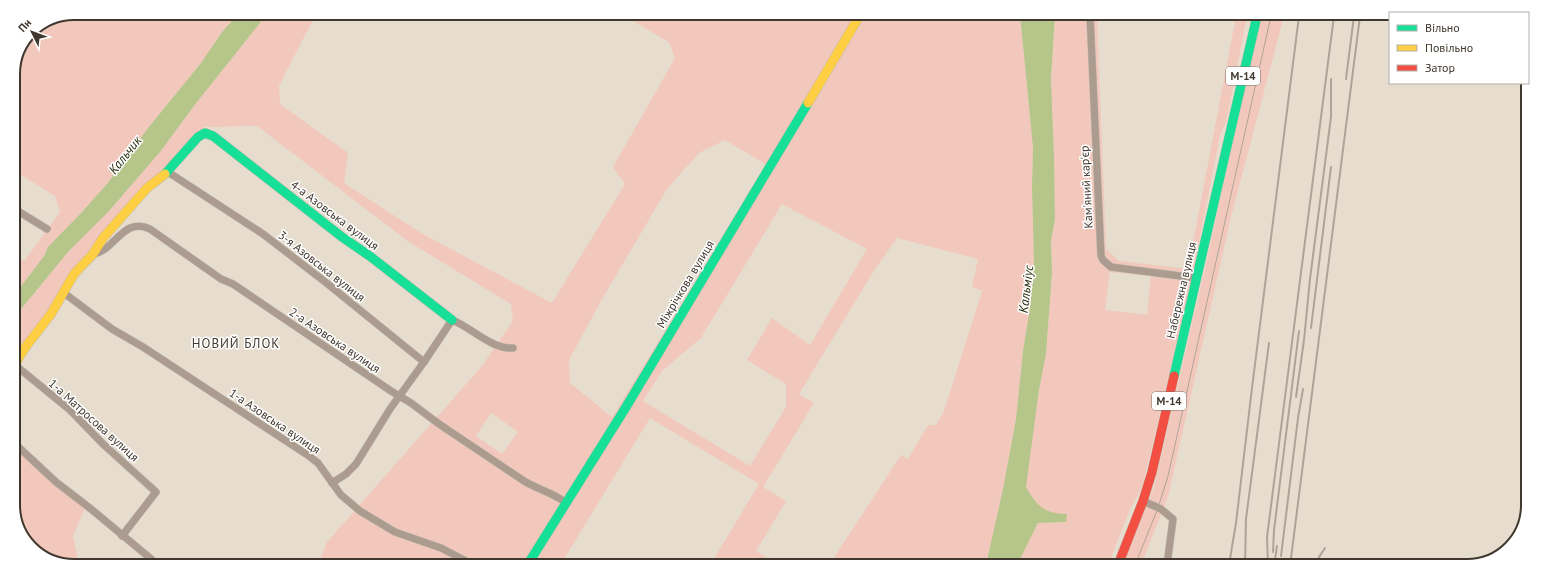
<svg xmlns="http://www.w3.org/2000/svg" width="1541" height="579" font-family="'PT Sans',sans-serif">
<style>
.green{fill:#f3c8bc;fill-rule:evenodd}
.water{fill:#b6c589}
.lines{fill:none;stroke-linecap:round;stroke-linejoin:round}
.street-casing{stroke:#c3bbb0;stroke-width:8}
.fast-casing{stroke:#c3bbb0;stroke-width:10}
.slow-casing{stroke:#c3bbb0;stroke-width:10}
.jam-casing{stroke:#c3bbb0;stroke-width:10}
.street{stroke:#ac9c90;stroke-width:7}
.fast{stroke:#16e098;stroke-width:9}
.slow{stroke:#ffcf43;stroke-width:9}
.jam{stroke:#f24e42;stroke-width:9}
.tram{stroke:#afa398;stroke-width:1}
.rail{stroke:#afa398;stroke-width:2}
.labels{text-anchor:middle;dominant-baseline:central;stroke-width:3;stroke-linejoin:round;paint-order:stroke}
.shield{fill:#fff;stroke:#79746d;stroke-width:1}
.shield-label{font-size:11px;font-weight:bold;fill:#40382e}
.street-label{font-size:12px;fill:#40382e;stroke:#fff}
.water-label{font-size:13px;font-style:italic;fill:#242d0b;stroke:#fff}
.neighbourhood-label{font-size:13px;letter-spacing:1px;fill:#40382e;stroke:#fff}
.rim{fill:none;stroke:#40382e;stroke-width:2}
</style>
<rect width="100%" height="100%" fill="#e6ddce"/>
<g class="green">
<polygon points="74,13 239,13 222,32 201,63 148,128 107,184 81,213 48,247 44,256 13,297 13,261 25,260 60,212 55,196 13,170 13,70 31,31"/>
<path d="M 268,13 L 316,14 L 279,86 L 280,104 L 348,153 L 344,183 L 421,233 L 552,303 L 625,184 L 613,167 L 675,58 L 669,42 L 621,14 L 1020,15 L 1033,147 L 1032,185 L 1034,266 L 1030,308 L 1023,351 L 1016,419 L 1003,489 L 986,565 L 829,565 L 901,455 L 908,459 L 928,425 L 936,425 L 944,411 L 982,291 L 972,287 L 978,259 L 897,238 L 875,269 L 799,394 L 814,403 L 763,487 L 786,501 L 756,551 L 777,564 L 711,564 L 759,484 L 650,418 L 561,564 L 319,563 L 327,542 L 482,366 L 513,321 L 511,304 L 409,242 L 257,126 L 205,127 L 64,287 L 13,363 L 13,319 L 68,252 L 109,211 L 160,152 L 197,102 ZM 725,140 L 767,165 L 612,417 L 570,383 L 569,360 L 601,301 L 667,189 L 699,153 ZM 782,204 L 867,249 L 810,345 L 772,318 L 747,360 L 786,384 L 786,407 L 750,466 L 643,401 L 662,371 L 701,338 ZM 491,413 L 518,432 L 502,454 L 476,436 Z"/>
<path d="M 1055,15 L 1097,15 L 1106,249 L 1119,261 L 1188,269 L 1236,16 L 1247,16 L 1226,122 L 1220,135 L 1192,278 L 1143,484 L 1138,495 L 1130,509 L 1108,565 L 1017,565 L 1038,523 L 1047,523 L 1066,522 L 1067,514 C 1063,514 1058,514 1054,513 C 1040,511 1033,498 1026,487 L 1039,390 L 1046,354 L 1052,273 L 1051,241 L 1055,219 L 1054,158 L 1051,79 ZM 1110,272 L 1151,276 L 1147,315 L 1105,310 Z"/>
<polygon points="1261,16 1284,16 1231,217 1168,497 1141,565 1123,565 1154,487 1204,273"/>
<polygon points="13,440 86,506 73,536 78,560 80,563 54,563 25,542 13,509"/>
</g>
<g class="water">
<polygon points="239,13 268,13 197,102 160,152 109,211 68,252 13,319 13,297 44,256 48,247 81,213 107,184 148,128 201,63 222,32"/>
<path d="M 1020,15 L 1055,15 L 1051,79 L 1054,158 L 1055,219 L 1051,241 L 1052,273 L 1046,354 L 1039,390 L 1026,487 C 1038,507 1043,513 1067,514 L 1066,522 L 1038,523 L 1017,565 L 986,565 L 1003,489 L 1016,419 L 1023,351 L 1030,308 L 1034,266 L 1032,185 L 1033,147 Z"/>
</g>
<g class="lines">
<g class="street-casing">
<g id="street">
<polyline points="1090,15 1101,256 1103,260 1111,267 1196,278"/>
<polyline points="168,172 263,234 324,281 424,362 390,409 356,464 346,474 332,483"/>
<polyline points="13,208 47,229"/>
<path d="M 93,254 C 115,251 123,216 150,229 L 221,279 L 233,284 L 391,391 L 411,403 L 439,424 L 524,481 C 537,489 553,493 565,502"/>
<polyline points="64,293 112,329 143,347 309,456 318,463 341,495 360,511 395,532 441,548 472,564"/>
<path d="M 424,362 L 452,320 C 471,327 492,350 513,348"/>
<polyline points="15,365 70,410 103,444 156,492 122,536"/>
<polyline points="13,442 56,482 91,509 156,563"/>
<polyline points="1143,501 1161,509 1173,519 1167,565"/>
</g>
</g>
<g class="fast-casing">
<g id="fast">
<polyline points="165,174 198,137 205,133 213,136 342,237 371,257 452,320"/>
<polyline points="1174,376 1257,16"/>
<polyline points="528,564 626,407 808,103"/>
</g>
</g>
<g class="slow-casing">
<g id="slow">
<polyline points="808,103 860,15"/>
<polyline points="13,370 19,357 27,345 51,314 74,274 93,254 103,238 147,188 165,174"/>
</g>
</g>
<g class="jam-casing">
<polyline id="jam" points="1118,565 1143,501 1152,472 1174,376"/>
</g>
<use href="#street" class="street"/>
<use href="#fast" class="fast"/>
<use href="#slow" class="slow"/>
<use href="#jam" class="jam"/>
<polyline class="tram" points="1135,565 1158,508 1168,476 1271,16"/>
<g class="rail">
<polyline points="1346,79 1354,16"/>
<polyline points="1311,328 1331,167"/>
<polyline points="1296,397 1304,340 1310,279 1331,117 1331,79"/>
<polyline points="1273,552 1274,530 1299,331"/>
<polyline points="1281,556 1298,418 1303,389"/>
<polyline points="1229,565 1236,523 1252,388 1299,16"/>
<polyline points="1245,565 1246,519 1269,343"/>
<polyline points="1268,566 1267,537 1334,16"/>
<polyline points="1274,566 1277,546"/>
<polyline points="1290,566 1360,16"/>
<polyline points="1313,566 1325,548"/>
</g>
</g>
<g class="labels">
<g class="shield">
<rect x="1226" y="67" width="34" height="18" rx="3"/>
<rect x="1152" y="392" width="34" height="18" rx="3"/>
</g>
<g class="shield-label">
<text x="1243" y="76">М-14</text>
<text x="1169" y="401">М-14</text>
</g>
<g class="street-label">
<text transform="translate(1086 187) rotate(-93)">Кам'яний кар'єр</text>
<text transform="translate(335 215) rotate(37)">4-а Азовська вулиця</text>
<text transform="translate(322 266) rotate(38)">3-я Азовська вулиця</text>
<text transform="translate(685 284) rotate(-59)">Міжрічкова вулиця</text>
<text transform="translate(1181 290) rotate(-77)">Набережна вулиця</text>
<text transform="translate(335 340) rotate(34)">2-а Азовська вулиця</text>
<text transform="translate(94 420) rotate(42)">1-а Матросова вулиця</text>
<text transform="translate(275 421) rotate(34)">1-а Азовська вулиця</text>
</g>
<g class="water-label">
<text transform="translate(125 155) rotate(-52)">Кальчик</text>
<text transform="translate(1026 289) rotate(-83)">Кальміус</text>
</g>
<g class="neighbourhood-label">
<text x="236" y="343">НОВИЙ БЛОК</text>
</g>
</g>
<path d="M0 0H1541V579H0ZM74 20H1467A54 54 0 0 1 1521 74V505A54 54 0 0 1 1467 559H74A54 54 0 0 1 20 505V74A54 54 0 0 1 74 20Z" fill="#fff" fill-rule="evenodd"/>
<path class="rim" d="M74 20H1467A54 54 0 0 1 1521 74V505A54 54 0 0 1 1467 559H74A54 54 0 0 1 20 505V74A54 54 0 0 1 74 20Z"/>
<rect x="1389" y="12" width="140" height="72" fill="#ffffff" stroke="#b3afab"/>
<rect x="1397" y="25" width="20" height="6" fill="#16e098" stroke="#b3afab"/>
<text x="1425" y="32" font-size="12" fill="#40382e">Вільно</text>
<rect x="1397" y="45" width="20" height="6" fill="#ffcf43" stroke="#b3afab"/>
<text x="1425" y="52" font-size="12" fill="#40382e">Повільно</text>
<rect x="1397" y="65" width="20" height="6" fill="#f24e42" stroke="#b3afab"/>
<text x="1425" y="72" font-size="12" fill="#40382e">Затор</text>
<g transform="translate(32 32) rotate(312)" stroke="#ffffff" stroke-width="3" paint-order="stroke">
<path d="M0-3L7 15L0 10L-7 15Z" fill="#40382e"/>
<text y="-6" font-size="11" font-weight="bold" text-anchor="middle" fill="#40382e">Пн</text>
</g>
</svg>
